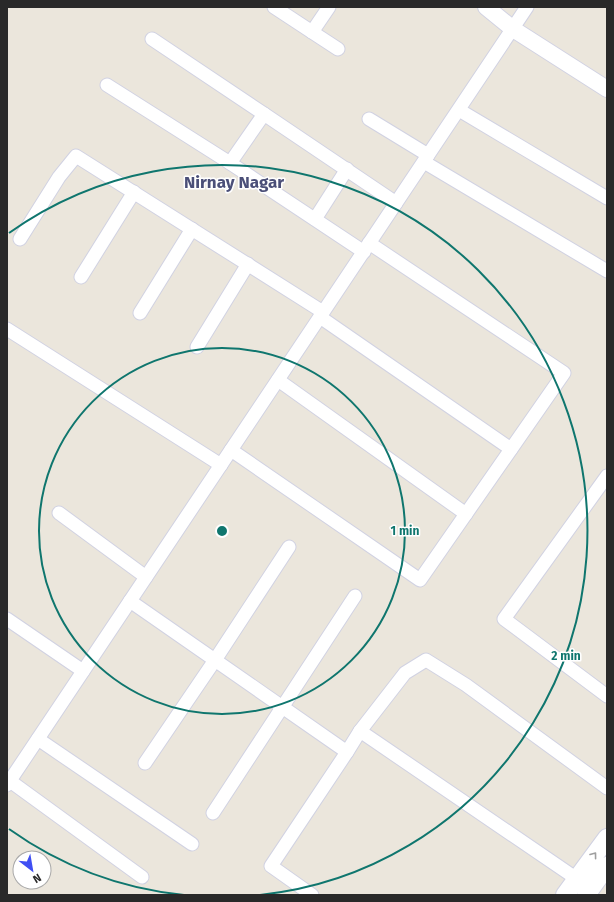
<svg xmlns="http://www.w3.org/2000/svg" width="614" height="902" font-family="'Fira Sans',sans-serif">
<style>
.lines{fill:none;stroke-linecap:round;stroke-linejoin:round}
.minor-casing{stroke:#d1d2e2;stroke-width:15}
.tertiary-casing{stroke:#d1d2e2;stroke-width:18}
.secondary-casing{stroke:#d1d2e2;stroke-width:20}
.minor{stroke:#fff;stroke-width:13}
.tertiary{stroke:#fff;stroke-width:16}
.secondary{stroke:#fff;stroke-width:18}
.oneway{stroke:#9f9f9f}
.ring{fill:none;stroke:#0f766e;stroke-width:2}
.labels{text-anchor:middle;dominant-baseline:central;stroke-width:3;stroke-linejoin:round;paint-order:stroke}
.district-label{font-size:17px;font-weight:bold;fill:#4b4f78;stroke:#fff}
.centre{fill:#0f766e;stroke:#fff;stroke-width:2}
.ring-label{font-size:12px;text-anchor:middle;font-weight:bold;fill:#0f766e;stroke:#fff;stroke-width:3;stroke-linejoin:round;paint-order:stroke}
</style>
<rect width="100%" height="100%" fill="#ebe6dc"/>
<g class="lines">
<g class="minor-casing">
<g id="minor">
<polyline points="274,7 312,32"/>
<polyline points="329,7 312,32 338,49"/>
<polyline points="152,39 264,114"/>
<polyline points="107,85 230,163 364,252"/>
<polyline points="459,110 607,198"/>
<polyline points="369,119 428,155"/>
<polyline points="424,162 607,271"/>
<polyline points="230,163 264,114 396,203"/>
<polyline points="315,219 347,169"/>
<polyline points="20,239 59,177 76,156 323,312"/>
<polyline points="81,277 134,192"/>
<polyline points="140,313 192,229"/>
<polyline points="320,317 511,449"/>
<polyline points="7,329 221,465"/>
<polyline points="197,347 248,264"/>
<polyline points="278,380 466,514"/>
<polyline points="231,450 420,580 564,373 369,243"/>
<polyline points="607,476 504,619 607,696"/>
<polyline points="59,513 146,577"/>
<polyline points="130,601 347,752 271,866 312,895"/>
<polyline points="7,619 83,671"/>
<polyline points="360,731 577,879"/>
<polyline points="38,739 192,844"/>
<polyline points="347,752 360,731 405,673 426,660 466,685 607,788"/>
<polyline points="145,763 215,660 289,547"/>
<polyline points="10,781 142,877"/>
<polyline points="7,785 527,7"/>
<polyline points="213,813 355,596"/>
</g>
</g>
<g class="tertiary-casing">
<polyline id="tertiary" points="486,7 513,29 607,89"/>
</g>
<g class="secondary-casing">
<g id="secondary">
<polyline points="565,895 607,838"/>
<polyline points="586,895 607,866"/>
</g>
</g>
<use href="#minor" class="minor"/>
<use href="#tertiary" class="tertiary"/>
<use href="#secondary" class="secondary"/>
</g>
<defs><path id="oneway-chevron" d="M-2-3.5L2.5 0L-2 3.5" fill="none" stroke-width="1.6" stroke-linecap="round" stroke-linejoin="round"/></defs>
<use class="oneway" href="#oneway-chevron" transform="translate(594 855) rotate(-53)"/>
<g class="ring">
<circle cx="222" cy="531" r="183"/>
<path d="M184 895A366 366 0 0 1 9 829M9 233A366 366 0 1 1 260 895"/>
</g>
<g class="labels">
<g class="district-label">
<text x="234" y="182">Nirnay Nagar</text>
</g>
</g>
<circle cx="222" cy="531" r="6" class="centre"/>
<g class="ring-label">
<text x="405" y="535">1 min</text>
<text x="566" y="660">2 min</text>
</g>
<rect width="614" height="902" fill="none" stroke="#292929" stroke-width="16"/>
<g transform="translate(32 870) rotate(149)"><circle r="19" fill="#ffffff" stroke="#a9a9a9"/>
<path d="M0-3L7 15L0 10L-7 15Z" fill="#404ff3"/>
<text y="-6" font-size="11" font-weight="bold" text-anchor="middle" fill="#292929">N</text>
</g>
</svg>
